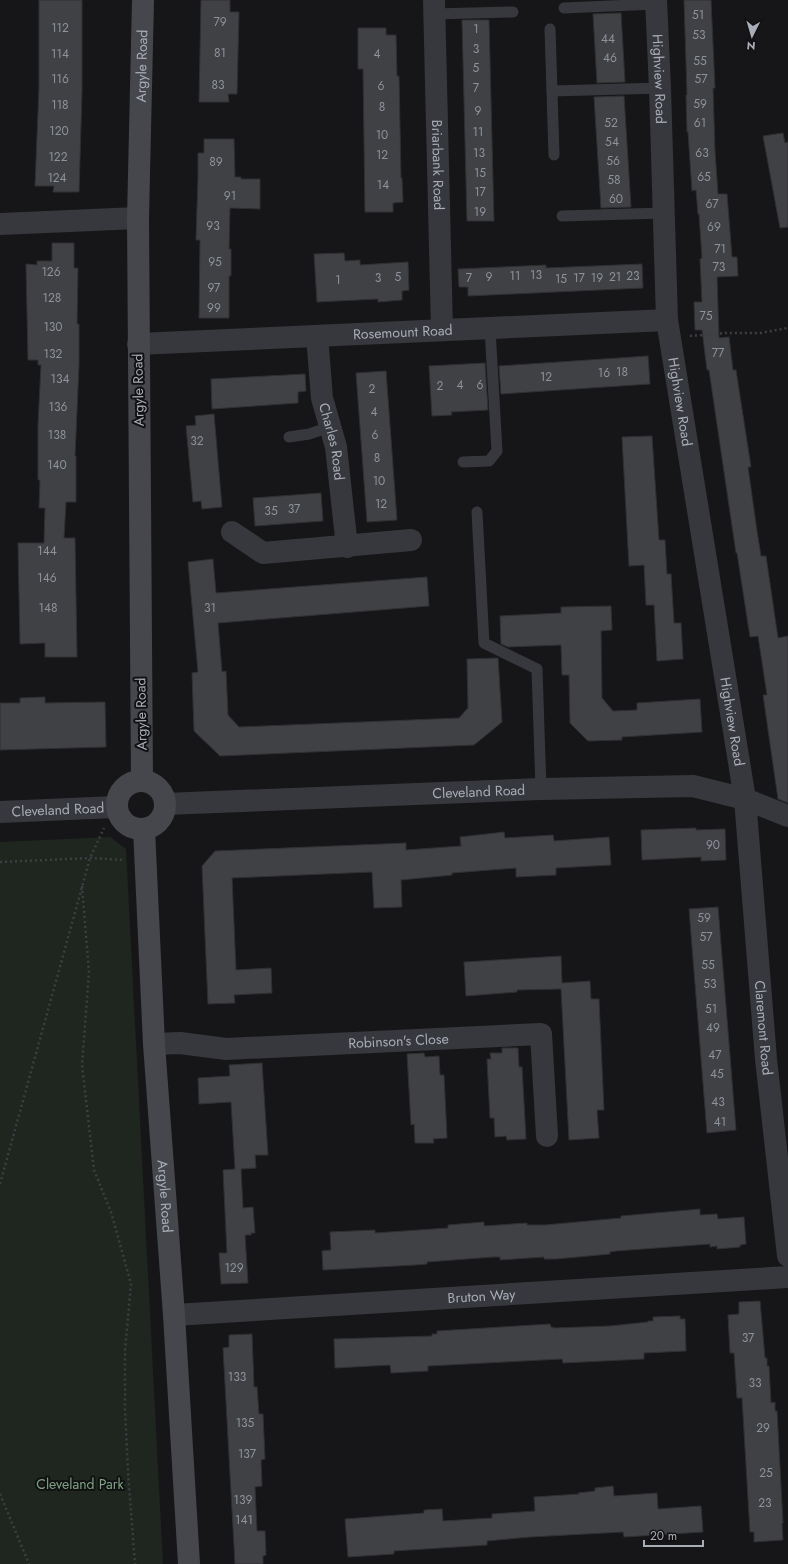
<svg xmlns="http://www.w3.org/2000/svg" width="788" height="1564" font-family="Jost,sans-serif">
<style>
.green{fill:#1e261f}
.building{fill:#404145;stroke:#303034}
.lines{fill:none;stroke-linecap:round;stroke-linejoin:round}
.path{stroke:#3d3f44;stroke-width:2.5;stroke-dasharray:2 3;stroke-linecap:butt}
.service{stroke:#37383d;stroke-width:11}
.minor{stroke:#37383d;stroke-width:22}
.tertiary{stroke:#37383d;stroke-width:22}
.secondary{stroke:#45474d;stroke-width:22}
.labels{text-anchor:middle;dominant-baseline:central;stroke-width:4;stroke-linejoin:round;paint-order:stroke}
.number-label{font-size:12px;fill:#8e929b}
.street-label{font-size:14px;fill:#a8adb8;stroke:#111113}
.park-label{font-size:14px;fill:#7fa381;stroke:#111113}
</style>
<rect width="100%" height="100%" fill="#161618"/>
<polygon class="green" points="110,837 126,849 163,1564 0,1564 0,842"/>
<g class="building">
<polygon points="39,0 82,0 82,92 79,192 53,192 54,186 35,186 39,88"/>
<polygon points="201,0 230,0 230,12 239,12 237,94 228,94 229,102 199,102"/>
<polygon points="684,0 711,0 715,88 713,88 715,152 718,194 727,194 732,257 737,257 738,276 717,277 719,338 729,337 733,370 736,370 751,467 748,467 757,531 761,556 766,556 778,638 788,636 788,803 778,799 763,695 767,695 758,636 750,637 737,553 736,553 709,370 707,370 702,330 695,330 694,302 702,302 700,259 702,258 699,214 698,214 696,190 692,191 688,132 687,132 686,95 687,95"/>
<polygon points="621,13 625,82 597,83 593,14"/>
<polygon points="462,20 489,20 494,221 467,221"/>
<polygon points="358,28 386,28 386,35 396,35 397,76 399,76 401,178 402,178 403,202 393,203 393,212 365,212 363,69 358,69"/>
<polygon points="624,96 631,207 601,208 594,97"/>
<polygon points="783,133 785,143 788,142 788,227 780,228 763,136"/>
<polygon points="204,139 234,139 235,177 241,177 241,179 260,179 260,209 230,208 229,249 231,249 231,276 229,276 229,318 199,318 200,240 196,240 198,177 198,153 204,153"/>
<polygon points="52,243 74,243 74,268 78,268 77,324 79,324 79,365 75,456 76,456 76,502 66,502 64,538 75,538 77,657 45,657 45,643 20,644 18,543 44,543 45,508 39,508 40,480 38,480 38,425 41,365 38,365 38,360 28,360 26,264 37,265 37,261 52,261"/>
<polygon points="344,253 345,261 360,260 360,265 408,262 409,290 402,291 402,300 378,302 378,299 317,302 314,254"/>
<polygon points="642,264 643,288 468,296 468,287 459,287 458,269 546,265 546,268"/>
<polygon points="648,356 650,384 501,394 499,366"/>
<polygon points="485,363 488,410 451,412 452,415 432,416 429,366"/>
<polygon points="386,371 397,520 367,522 356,373"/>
<polygon points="305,374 306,391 298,392 298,403 212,409 211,379"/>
<polygon points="214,414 222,507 202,509 201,501 193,502 186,426 196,425 195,416"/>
<polygon points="652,436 659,540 665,540 667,574 671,574 674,623 681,623 683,659 657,661 654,605 646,605 644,565 629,566 622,437"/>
<polygon points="321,493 323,521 255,526 253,498"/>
<polygon points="213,559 216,593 427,577 429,606 218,623 222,672 226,671 228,715 239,727 459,718 468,708 467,659 498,658 502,722 474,745 220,756 194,731 192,673 198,672 188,562"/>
<polygon points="611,606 612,630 601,631 602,698 613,711 637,710 637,703 700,699 702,732 622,737 622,740 588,741 570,723 569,675 562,675 561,645 508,647 501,644 500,616 561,613 561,607"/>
<polygon points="45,697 45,703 105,702 106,747 0,750 0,703 20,703 20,698"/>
<polygon points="696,828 696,830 725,829 726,860 701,861 701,857 642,860 641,830"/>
<polygon points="504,832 505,838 553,835 554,841 609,837 611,865 556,868 556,875 516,877 516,868 452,873 452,875 401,880 402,907 374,908 372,872 232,878 236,970 271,968 272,993 234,995 235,1003 208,1004 202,866 215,851 406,843 406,850 461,846 460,837"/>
<polygon points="718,907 736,1130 707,1133 689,909"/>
<polygon points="561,956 562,983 590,981 591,999 599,999 604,1110 597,1110 599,1138 569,1140 561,989 517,990 517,992 466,996 464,962"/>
<polygon points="502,1048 518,1048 519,1067 522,1067 526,1139 507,1140 506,1136 495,1137 494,1118 490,1118 487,1059 491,1059 490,1053 502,1053"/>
<polygon points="424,1053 425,1057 439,1056 440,1075 444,1075 447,1138 433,1139 434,1143 415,1143 414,1124 411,1125 407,1054"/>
<polygon points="262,1063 268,1155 255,1155 256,1168 241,1169 243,1208 253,1207 255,1233 251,1233 251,1235 245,1235 248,1283 221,1284 219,1253 227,1253 223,1170 235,1169 231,1102 199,1104 198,1078 230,1076 229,1065"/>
<polygon points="700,1209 700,1215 717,1214 718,1219 744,1217 746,1244 740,1245 740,1247 717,1249 717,1246 710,1247 710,1244 616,1251 610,1252 610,1254 556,1259 544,1259 544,1257 500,1260 500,1257 493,1257 427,1262 427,1264 415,1265 323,1270 322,1251 331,1250 330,1232 375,1230 375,1233 404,1231 448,1228 448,1225 484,1222 484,1226 527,1223 527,1225 545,1225 621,1218 621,1216"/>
<polygon points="760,1301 765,1358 767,1358 767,1366 769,1366 771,1403 775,1402 775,1411 777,1411 783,1523 782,1523 783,1540 754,1542 754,1532 750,1532 742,1398 737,1398 734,1353 730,1353 728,1315 739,1314 739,1302"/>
<polygon points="680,1316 680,1319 685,1319 686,1351 644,1353 644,1359 563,1363 562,1359 505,1362 428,1366 428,1371 391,1373 390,1365 335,1368 334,1339 432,1336 432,1334 437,1334 437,1331 550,1324 551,1327 555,1328 610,1326 648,1322 648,1321 653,1321 653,1317"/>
<polygon points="252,1334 254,1387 257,1387 259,1414 263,1414 265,1459 261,1460 262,1486 255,1487 257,1531 265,1531 266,1555 263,1556 263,1564 235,1564 223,1348 229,1347 229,1335"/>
<polygon points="613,1486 614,1496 657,1493 658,1509 701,1506 703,1532 624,1537 623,1532 530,1537 487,1541 487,1545 394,1551 394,1554 348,1557 345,1519 424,1513 424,1510 442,1509 443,1521 492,1518 492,1514 535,1511 534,1497 579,1494 578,1493 595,1491 595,1488"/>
</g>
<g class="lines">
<g class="path">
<polyline points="690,336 726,333 760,333 788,328"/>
<polyline points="0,862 90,858 125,860"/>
<polyline points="82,886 89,972 82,1065 94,1170 111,1212 131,1284 125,1350 125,1409 128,1472 135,1564"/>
<polyline points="0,1184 90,858 104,828"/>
<polyline points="0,1494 29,1564"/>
</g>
<g class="service">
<polyline points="564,8 656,4"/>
<polyline points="434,14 513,12"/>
<polyline points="550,29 554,155"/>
<polyline points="552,91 660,88"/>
<polyline points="562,216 664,213"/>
<polyline points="289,437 309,434 330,427"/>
<polyline points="463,462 489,461 497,451 490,329"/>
<polyline points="477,512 484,643 537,669 541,789"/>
</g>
<g class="minor">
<path id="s1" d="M 434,0 L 442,330"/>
<path id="s2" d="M 656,0 L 660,88 L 667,320 L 745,799 L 766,1059 L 788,1256"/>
<polyline points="0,224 138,218"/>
<path id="s3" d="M 317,336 L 322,398 L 336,447 L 347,547"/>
<path id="s4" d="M 138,344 L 667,320"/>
<polyline points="232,532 263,553 411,540"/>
<path id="s5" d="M 165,804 L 541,789 L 693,786 L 745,799 L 788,816"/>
<path id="s6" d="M 154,1044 L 180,1043 L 226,1049 L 541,1034 L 547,1136"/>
<path id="s7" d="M 174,1315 L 788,1277"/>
</g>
<path class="tertiary" id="s8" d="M 0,812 L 116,807"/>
<g class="secondary">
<path id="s9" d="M 142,781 L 138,218 L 143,0"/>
<circle cx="141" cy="805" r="24"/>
<path id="s10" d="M 144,829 L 154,1044 L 174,1315 L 189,1564"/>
</g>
</g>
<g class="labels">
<g class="number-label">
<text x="698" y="15">51</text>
<text x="220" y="22">79</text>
<text x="60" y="28">112</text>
<text x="476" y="29">1</text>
<text x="699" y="35">53</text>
<text x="608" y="39">44</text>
<text x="476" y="49">3</text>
<text x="220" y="53">81</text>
<text x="60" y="54">114</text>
<text x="377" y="54">4</text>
<text x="610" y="58">46</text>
<text x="700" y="61">55</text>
<text x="476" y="68">5</text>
<text x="60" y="79">116</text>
<text x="701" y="79">57</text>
<text x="218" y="85">83</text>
<text x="381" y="86">6</text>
<text x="476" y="88">7</text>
<text x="700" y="104">59</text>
<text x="60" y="105">118</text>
<text x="382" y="107">8</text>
<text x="478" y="111">9</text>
<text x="611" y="123">52</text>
<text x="700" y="123">61</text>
<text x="59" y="131">120</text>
<text x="478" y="132">11</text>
<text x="382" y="135">10</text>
<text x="612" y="142">54</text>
<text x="479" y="153">13</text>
<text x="702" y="153">63</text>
<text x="382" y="155">12</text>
<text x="58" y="157">122</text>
<text x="613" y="161">56</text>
<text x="216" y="162">89</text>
<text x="480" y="173">15</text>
<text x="704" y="177">65</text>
<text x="57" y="178">124</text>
<text x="614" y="180">58</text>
<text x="383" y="185">14</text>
<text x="480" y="192">17</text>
<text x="230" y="196">91</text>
<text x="616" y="199">60</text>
<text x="712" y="204">67</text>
<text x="480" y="212">19</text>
<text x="213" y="226">93</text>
<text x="714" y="227">69</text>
<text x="720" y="249">71</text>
<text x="215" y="262">95</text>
<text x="719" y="267">73</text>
<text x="51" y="272">126</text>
<text x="536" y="275">13</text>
<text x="515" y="276">11</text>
<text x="633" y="276">23</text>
<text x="398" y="277">5</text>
<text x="489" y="277">9</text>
<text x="615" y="277">21</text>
<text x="378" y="278">3</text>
<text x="469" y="278">7</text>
<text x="579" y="278">17</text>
<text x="597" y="278">19</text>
<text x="561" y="279">15</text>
<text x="338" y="280">1</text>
<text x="214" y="288">97</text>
<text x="52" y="298">128</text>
<text x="214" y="308">99</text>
<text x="706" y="316">75</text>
<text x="53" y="327">130</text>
<text x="718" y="353">77</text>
<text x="53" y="354">132</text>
<text x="622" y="372">18</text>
<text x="604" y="373">16</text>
<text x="546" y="377">12</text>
<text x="60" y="379">134</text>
<text x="460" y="385">4</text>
<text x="480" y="385">6</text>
<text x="440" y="386">2</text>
<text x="372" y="389">2</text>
<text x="58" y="407">136</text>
<text x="374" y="412">4</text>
<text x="57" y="435">138</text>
<text x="375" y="435">6</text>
<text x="197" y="441">32</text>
<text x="377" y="458">8</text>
<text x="57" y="465">140</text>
<text x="379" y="481">10</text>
<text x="381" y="504">12</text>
<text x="294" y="509">37</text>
<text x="271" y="511">35</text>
<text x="47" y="551">144</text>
<text x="47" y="578">146</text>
<text x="48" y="608">148</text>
<text x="210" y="608">31</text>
<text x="713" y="845">90</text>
<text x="704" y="918">59</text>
<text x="706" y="937">57</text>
<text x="708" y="965">55</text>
<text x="710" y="984">53</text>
<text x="711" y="1009">51</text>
<text x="713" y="1028">49</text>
<text x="715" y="1055">47</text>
<text x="717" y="1074">45</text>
<text x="718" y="1102">43</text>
<text x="720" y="1122">41</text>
<text x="234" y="1268">129</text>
<text x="748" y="1338">37</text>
<text x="237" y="1377">133</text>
<text x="755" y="1383">33</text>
<text x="245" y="1423">135</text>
<text x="763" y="1428">29</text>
<text x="247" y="1454">137</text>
<text x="766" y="1473">25</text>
<text x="243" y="1500">139</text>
<text x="765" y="1503">23</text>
<text x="244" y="1520">141</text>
</g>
<g class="street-label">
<text stroke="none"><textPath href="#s9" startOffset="715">Argyle Road</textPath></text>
<text stroke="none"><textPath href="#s2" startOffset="79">Highview Road</textPath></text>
<text stroke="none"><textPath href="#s1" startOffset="165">Briarbank Road</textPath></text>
<text stroke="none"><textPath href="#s4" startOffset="265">Rosemount Road</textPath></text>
<text transform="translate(138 390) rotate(-91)">Argyle Road</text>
<text stroke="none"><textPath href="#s2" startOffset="403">Highview Road</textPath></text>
<text stroke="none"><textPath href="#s3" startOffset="107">Charles Road</textPath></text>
<text transform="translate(141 714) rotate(-91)">Argyle Road</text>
<text stroke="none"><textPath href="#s2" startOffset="727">Highview Road</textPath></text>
<text stroke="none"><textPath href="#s5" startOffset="314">Cleveland Road</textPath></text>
<text stroke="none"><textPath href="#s8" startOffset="58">Cleveland Road</textPath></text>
<text stroke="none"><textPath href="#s2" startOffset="1035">Claremont Road</textPath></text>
<text stroke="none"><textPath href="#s6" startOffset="245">Robinson's Close</textPath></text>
<text stroke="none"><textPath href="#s10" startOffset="368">Argyle Road</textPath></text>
<text stroke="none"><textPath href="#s7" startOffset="308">Bruton Way</textPath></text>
</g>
<g class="park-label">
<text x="80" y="1484">Cleveland Park</text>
</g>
</g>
<g transform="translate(752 36) rotate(185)" stroke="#111113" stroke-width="3" paint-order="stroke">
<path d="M0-3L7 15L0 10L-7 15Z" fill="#a8adb8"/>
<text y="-6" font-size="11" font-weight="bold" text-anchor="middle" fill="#a8adb8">N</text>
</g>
<path d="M644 1540v6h59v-6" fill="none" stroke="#a8adb8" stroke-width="2"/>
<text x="650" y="1540" font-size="12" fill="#a8adb8" stroke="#111113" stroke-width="3" paint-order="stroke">20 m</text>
</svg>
